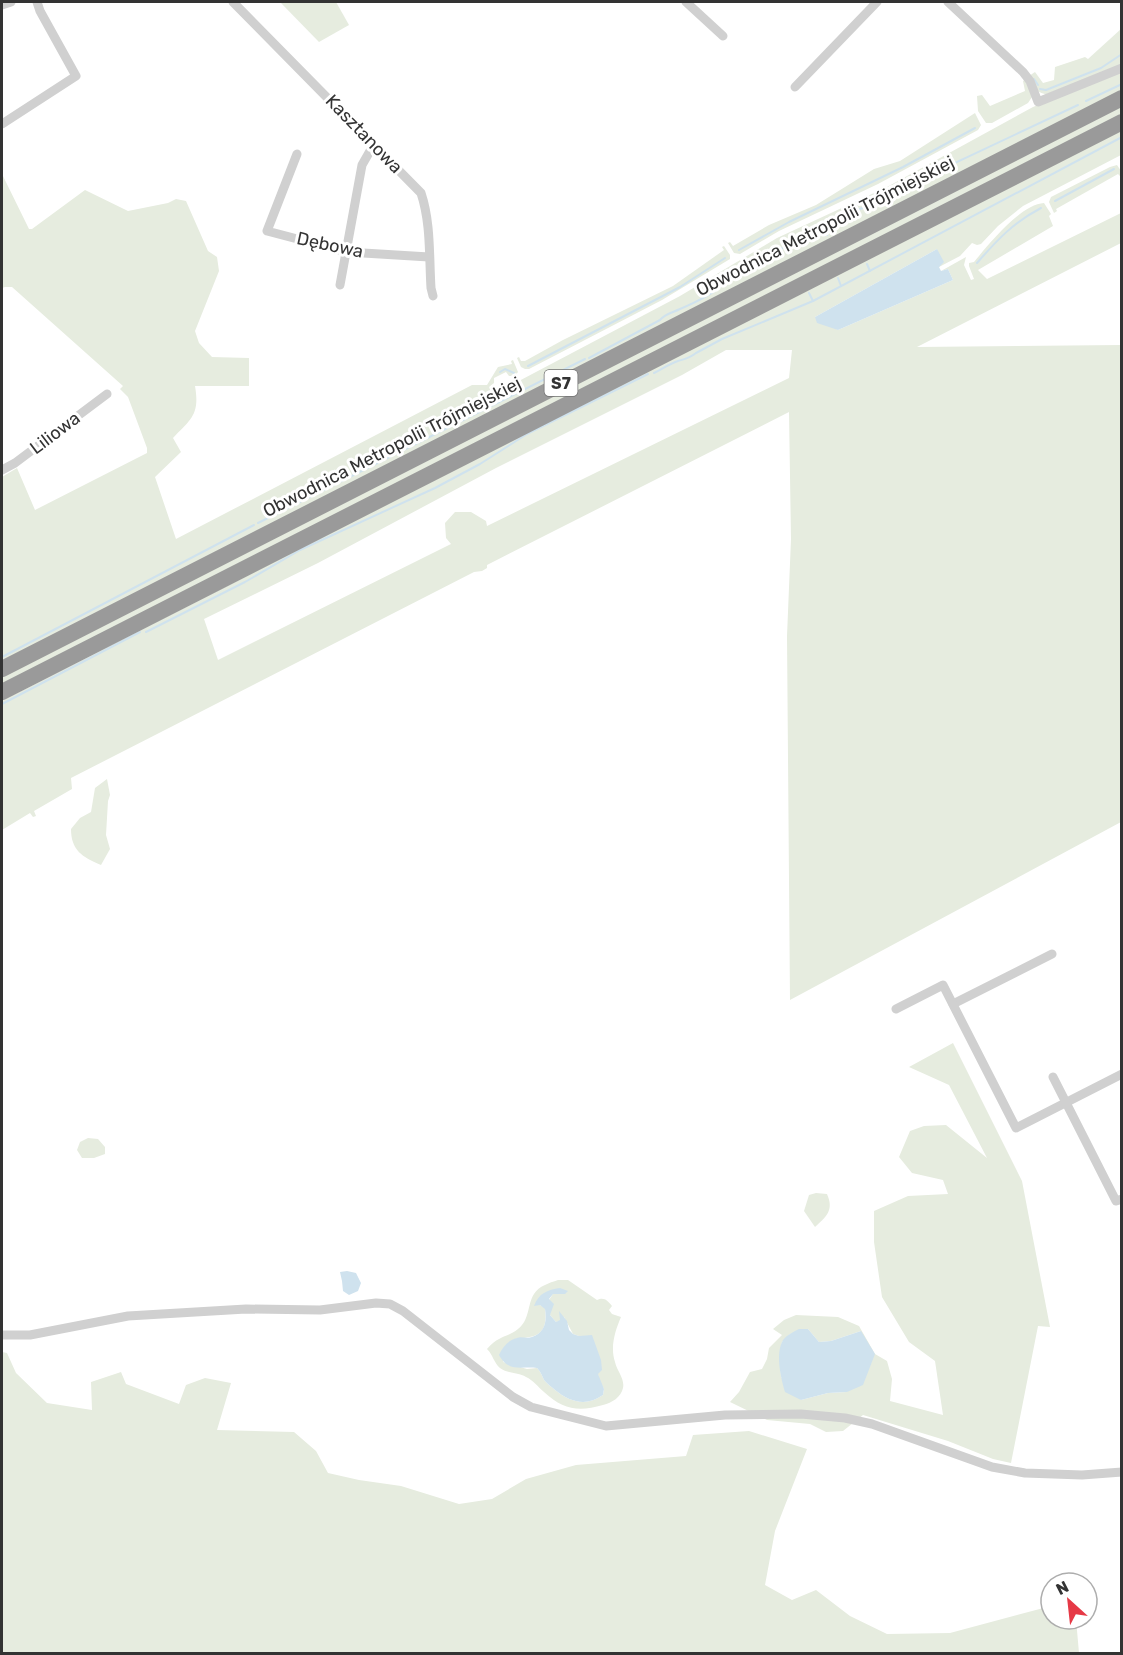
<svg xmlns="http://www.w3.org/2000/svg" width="1123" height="1655" font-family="Rubik,sans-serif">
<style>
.green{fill:#e6ecdf;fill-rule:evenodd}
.water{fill:#cfe2ee}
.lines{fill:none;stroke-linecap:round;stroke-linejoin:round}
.stream{stroke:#cfe2ee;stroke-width:2}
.street{stroke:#d0d0d0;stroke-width:9}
.highway{stroke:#9a9a9a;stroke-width:16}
.labels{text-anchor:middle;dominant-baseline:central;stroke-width:6;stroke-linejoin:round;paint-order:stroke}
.shield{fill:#fff;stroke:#707070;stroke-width:1.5}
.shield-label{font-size:16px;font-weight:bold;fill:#333}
.street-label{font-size:18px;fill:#333;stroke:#fff}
</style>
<rect width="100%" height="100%" fill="#fff"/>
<g class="green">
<polygon points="280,2 336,2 349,25 319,42"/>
<path d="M 1121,29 L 1121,65 L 1047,94 C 1036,94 1033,84 1029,76 L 1035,72 L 1043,83 L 1054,80 L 1055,67 L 1085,57 L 1088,59 Z"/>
<path d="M 1121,71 L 1121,91 L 2,662 L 2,477 L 17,468 L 35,510 L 147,453 L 147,448 L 128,397 L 120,389 L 123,386 L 12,287 L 5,287 L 2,288 L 2,174 L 29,229 L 32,229 L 85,190 L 128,211 L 168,203 L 176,199 L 186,201 L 208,251 L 217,257 L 219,271 L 195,331 L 199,343 L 212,357 L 249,358 L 249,386 L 195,386 C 200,415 191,419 173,438 L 181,452 L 155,477 L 176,539 L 472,385 L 487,385 L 498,367 L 512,364 L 511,361 L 513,360 L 518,372 L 515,376 L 509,376 L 506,372 L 494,378 L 494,383 L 489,387 L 491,391 L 496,389 L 500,391 L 680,296 L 777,238 L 887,187 L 1033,107 Z"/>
<polygon points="1026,79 1032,97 1028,103 992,123 986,123 978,111 977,96 982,95 990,106 1025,91 1023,81"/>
<polygon points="1121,103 1121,117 2,688 2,674"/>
<polygon points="975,113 981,125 978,130 878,184 779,231 740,254 734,253 728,243 730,242 733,246 769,225 816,205 874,169 900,161"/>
<path d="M 1121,129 L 1121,155 L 1023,206 L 998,226 L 981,244 L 977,245 L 972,243 L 960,256 L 939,267 L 937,249 L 815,317 L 838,330 L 953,280 L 948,269 L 941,271 L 966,257 L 964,265 L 971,280 L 974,279 L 969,266 L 969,263 L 974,262 C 988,245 1021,204 1044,203 L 1051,214 L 1049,216 L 1053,226 L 978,270 L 987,279 L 1121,213 L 1121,243 L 917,347 L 1121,345 L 1121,822 L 790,1000 L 787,636 L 791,539 L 789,412 L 487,565 L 487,568 L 482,571 L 474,572 L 71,778 L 72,789 L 34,811 L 36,816 L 33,817 L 30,813 L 2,830 L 2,701 ZM 726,350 L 792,350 L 789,378 L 487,526 L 486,521 L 471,512 L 455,512 L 445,523 L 446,538 L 451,544 L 218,660 L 204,619 L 318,563 L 496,468 L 682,375 Z"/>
<polygon points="1117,165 1121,171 1121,177 1118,174 1056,209 1057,211 1054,213 1049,202 1051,197 1110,167"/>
<polygon points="724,246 730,255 730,259 662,300 529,369 525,369 521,367 517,358 519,357 521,361 525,361 563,340 673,286 724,250 722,247"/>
<path d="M 107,779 L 110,795 L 108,801 L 106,835 L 110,849 L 101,865 C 82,857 71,850 71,829 L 80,818 L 91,812 L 95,788 Z"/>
<path d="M 953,1043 L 1022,1181 L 1050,1327 L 1038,1326 L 1011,1463 L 993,1459 L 948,1441 L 863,1415 L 843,1431 L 826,1432 L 810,1424 L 767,1420 L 730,1402 L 739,1392 L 750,1372 L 762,1369 L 767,1359 L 769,1348 L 782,1335 L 773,1329 L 784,1320 L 796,1315 L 838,1317 L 859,1326 L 875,1354 L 887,1361 L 892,1379 L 890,1401 L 943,1415 L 935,1361 L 909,1342 L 882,1297 L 874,1242 L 874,1211 L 908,1196 L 948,1194 L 943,1180 L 912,1173 L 899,1157 L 910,1131 L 924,1126 L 946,1125 L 987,1158 L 949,1085 L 909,1067 ZM 808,1329 L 819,1342 L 831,1341 L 861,1331 L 847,1392 L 828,1393 L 801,1400 L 781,1377 L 780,1356 L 782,1342 L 790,1334 Z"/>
<polygon points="88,1138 98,1139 105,1147 105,1154 94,1158 82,1158 77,1150 80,1142"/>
<path d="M 816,1193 L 827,1194 C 834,1210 827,1216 815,1227 L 804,1211 L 809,1195 Z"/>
<path d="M 558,1280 L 568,1280 L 597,1300 C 604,1297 607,1300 612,1306 L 609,1310 L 612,1314 L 621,1317 C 615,1331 610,1347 615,1362 C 617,1371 625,1379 623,1388 C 621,1397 612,1403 603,1405 C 579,1412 563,1410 544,1392 C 538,1387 533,1380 526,1377 C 518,1372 508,1374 500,1368 C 494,1363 493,1355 487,1349 C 499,1335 507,1338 518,1329 C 530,1320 527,1305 534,1294 C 539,1286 549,1283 558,1280 ZM 560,1288 L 558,1294 L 553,1294 L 549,1300 L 551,1303 L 550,1315 L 556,1322 L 560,1321 L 564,1317 L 573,1334 L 579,1336 L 587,1336 L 600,1382 L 604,1389 L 603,1395 C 586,1407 570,1402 555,1390 C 552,1387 547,1384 544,1380 C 542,1376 541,1372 537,1368 L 527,1369 L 503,1362 L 517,1338 C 539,1338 548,1332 545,1308 L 540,1305 Z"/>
<polygon points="2,1352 7,1353 16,1373 47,1403 92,1410 91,1382 121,1372 126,1384 179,1404 186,1385 205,1378 231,1383 217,1430 294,1432 316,1451 328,1473 359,1480 401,1486 459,1504 492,1499 526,1479 576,1465 686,1456 693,1435 749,1431 807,1449 775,1531 765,1585 792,1600 816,1590 850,1616 887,1634 950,1633 1051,1606 1051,1619 1076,1619 1079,1653 2,1653"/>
</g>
<g class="water">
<polygon points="937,249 944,262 939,267 941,271 948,269 953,280 838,330 817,323 815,317"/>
<polygon points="347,1271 356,1273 361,1283 358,1291 349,1295 343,1291 342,1281 340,1272"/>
<path d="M 560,1288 L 568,1291 L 565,1294 L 553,1294 L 549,1299 L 554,1304 L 550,1315 L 556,1322 L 560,1320 L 559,1311 L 567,1321 L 569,1330 L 573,1334 L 579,1336 L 592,1335 L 601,1360 L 602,1370 L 598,1374 L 604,1389 L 603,1395 C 586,1407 570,1402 555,1390 C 552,1387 547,1384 544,1380 C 542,1376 541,1372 537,1368 C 521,1366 509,1373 499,1355 C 502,1348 508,1340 517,1338 C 521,1336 527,1339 532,1337 C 545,1333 547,1321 545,1309 L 540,1305 L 534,1306 C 539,1293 547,1290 560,1288 Z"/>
<path d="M 799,1329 L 808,1329 L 819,1342 L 831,1341 L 861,1331 L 875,1354 L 863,1385 L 847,1392 L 828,1393 L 801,1400 L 785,1392 C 781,1378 775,1354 783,1340 C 787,1335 793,1332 799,1329 Z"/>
</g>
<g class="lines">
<g class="stream">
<polyline points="1034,79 1038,85"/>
<polyline points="1040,89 1046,90 1101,68 1122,54"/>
<polyline points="1086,101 1122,84"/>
<polyline points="906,186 1078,105"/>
<polyline points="1055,201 1114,169"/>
<polyline points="823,227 827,235"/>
<polyline points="794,242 798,249"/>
<polyline points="739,250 789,222 903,167 975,128"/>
<path d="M 977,263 C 997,240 1014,222 1041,208"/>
<polyline points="867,264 870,271"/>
<polyline points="838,278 841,286"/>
<polyline points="725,282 791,243 903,188"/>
<polyline points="809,293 813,301"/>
<path d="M 589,358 L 660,320 C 666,313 672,313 680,309 C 694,303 712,295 722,285"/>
<polyline points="528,366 680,287 725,258"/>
<polyline points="500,372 505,369 514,373"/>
<path d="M 654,373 C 662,369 669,364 678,361 C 685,359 690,358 696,353 L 722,339 L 813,301 L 1122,137"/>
<polyline points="258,523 585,359"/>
<polyline points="146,632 245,582 300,550 435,488 480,464 527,434 648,374"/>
<polyline points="2,657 254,525"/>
<polyline points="2,704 140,632"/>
</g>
<g class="street">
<path d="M 233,2 L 421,193 C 431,223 429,256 431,288 L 433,296"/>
<polyline points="686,2 723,36"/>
<polyline points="948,2 1023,72 1030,81 1038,102 1122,68"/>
<polyline points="2,5 11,2"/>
<polyline points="795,87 877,2"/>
<polyline points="2,124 76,76 40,11 37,2"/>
<polyline points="297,154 267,231 347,252 429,257"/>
<polyline points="340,285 362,165 374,144"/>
<polyline points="2,470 15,463 107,394"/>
<polyline points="953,1004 1052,954"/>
<polyline points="896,1009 943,985 1016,1128 1122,1074"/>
<polyline points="1053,1077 1116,1201 1122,1199"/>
<polyline points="2,1335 30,1335 128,1316 246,1309 320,1310 376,1303 390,1304 403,1311 513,1397 531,1407 606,1426 725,1415 801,1414 845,1418 872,1424 992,1467 1025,1473 1082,1475 1122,1472"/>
</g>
<g class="highway">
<polyline points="2,669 1122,98"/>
<polyline points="2,692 1122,122"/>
</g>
</g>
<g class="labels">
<rect class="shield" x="544.5" y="370" width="33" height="26" rx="4.5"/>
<g class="shield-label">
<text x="561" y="383">S7</text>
</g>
<g class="street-label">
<text transform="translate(364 134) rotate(46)">Kasztanowa</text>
<text transform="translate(825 226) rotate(-27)">Obwodnica Metropolii Trójmiejskiej</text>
<text transform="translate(330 245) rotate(12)">Dębowa</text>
<text transform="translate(55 433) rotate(-37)">Liliowa</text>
<text transform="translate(392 447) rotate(-27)">Obwodnica Metropolii Trójmiejskiej</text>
</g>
</g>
<rect width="1123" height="1655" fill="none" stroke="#333333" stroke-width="6"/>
<g transform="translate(1069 1601) rotate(333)"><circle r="28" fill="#ffffff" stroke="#adadad" stroke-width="1.5"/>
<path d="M0-4.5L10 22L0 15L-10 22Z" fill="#e63946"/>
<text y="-9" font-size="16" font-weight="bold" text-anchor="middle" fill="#333333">N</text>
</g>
</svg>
